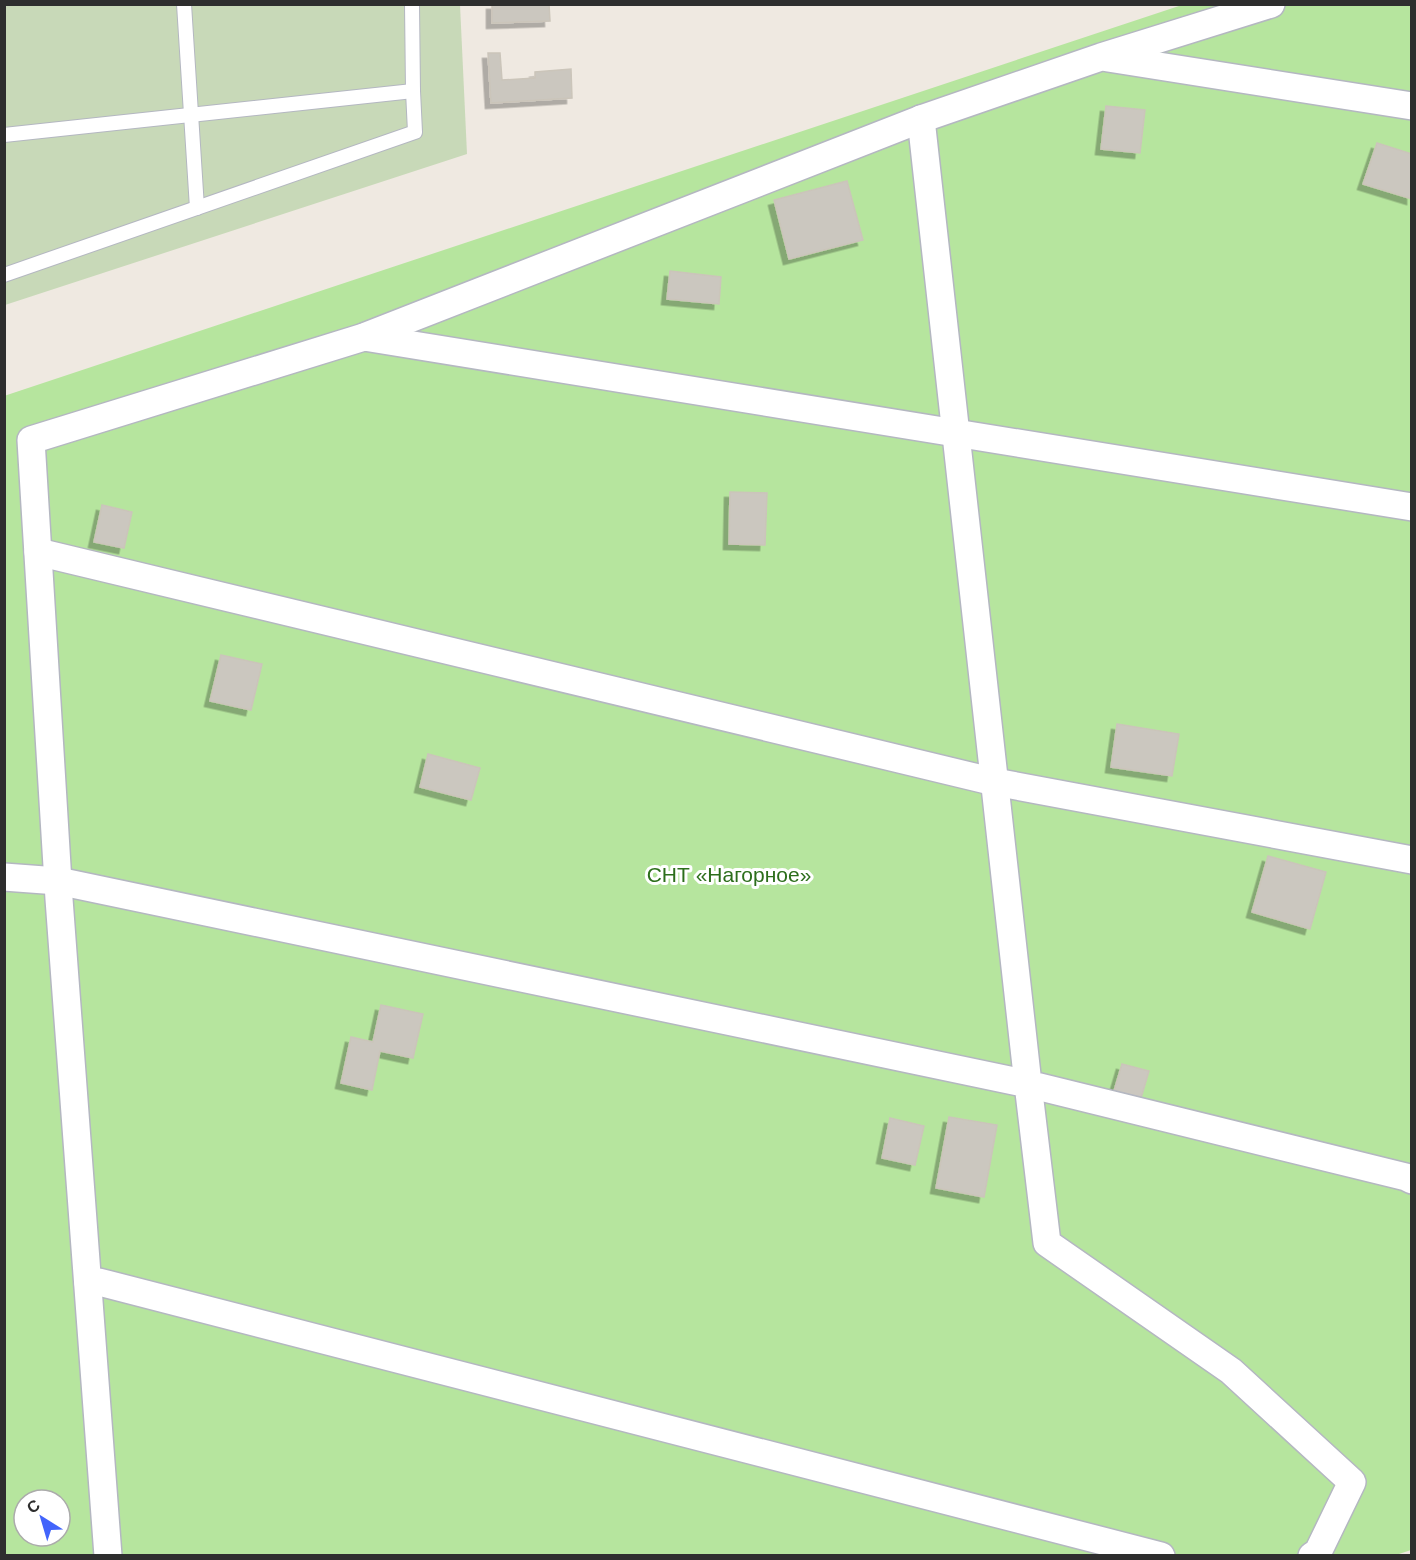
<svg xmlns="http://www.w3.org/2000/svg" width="1416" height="1560" font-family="Helvetica,sans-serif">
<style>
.green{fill:#b6e59e;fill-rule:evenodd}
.cemetery{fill:#c8d9b8}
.building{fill:#cbc7bf;stroke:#cbc5ba;stroke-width:1.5;filter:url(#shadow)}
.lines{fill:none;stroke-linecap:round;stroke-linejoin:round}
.lane-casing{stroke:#b4b7c1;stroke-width:16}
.street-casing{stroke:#b4b7c1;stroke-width:30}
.lane{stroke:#fff;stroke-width:14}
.street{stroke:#fff;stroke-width:27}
.labels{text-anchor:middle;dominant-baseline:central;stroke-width:6;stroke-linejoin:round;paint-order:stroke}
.park-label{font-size:21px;fill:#2c6e1b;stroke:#fff}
</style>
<defs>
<filter id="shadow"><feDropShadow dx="-5.5" dy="5.5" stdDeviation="0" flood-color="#0004"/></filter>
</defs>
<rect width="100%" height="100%" fill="#efe9e1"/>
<path class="green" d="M 1182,5 L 1411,5 L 1411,1550 L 1393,1556 L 5,1555 L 4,396 ZM 24,1500 L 60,1500 L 60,1536 L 24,1536 Z"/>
<polygon class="cemetery" points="4,5 460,5 467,154 5,305"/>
<g class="building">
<polygon points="492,4 549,4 550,21 492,23"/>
<polygon points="488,53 500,53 502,80 535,78 535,72 571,69 572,98 491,103"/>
<polygon points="1106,106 1145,110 1140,153 1101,149"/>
<polygon points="1377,143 1412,154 1412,199 1363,184"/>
<polygon points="847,181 863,240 789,259 774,200"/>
<polygon points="670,271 721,277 719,304 667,299"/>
<polygon points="730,492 767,493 765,545 729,544"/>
<polygon points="102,505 132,512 124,548 94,542"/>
<polygon points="221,655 262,664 251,710 210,701"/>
<polygon points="1117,724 1179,734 1172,776 1111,767"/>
<polygon points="428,754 480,768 471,800 420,787"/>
<polygon points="1268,856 1326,872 1310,929 1252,912"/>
<polygon points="381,1005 423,1014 413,1058 380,1051 372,1090 341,1083 351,1037 373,1042"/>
<polygon points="1122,1064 1149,1071 1141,1098 1114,1091"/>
<polygon points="949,1117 997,1125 984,1197 936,1188"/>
<polygon points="890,1118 924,1126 915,1165 882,1158"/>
</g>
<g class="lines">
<g class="lane-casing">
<g id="lane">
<polyline points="184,4 197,208"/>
<polyline points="4,135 413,91"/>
<polyline points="4,275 415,132 413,91 412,4"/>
</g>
</g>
<g class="street-casing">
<g id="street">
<polyline points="1108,58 1412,106"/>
<polyline points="921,119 1028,1084 1406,1177 1412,1180"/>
<polyline points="366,336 921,119 1101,57 1271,4"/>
<polyline points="38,552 995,782 1412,860"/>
<polyline points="4,877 58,881 1028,1084 1047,1243 1231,1371 1352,1482 1318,1552 1312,1556"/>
<polyline points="88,1283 99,1282 1161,1556"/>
<polyline points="108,1556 59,899 31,440 364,337 1412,507"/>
</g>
</g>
<use href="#lane" class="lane"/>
<use href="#street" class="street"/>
</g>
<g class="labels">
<g class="park-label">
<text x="729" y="874">СНТ «Нагорное»</text>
</g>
</g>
<rect width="1416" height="1560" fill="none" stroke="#2e2e2e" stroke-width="12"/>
<g transform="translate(42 1518) rotate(323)"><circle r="28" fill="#ffffff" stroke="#ababab" stroke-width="1.5"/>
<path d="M0-4.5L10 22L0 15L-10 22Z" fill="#4264fb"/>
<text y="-9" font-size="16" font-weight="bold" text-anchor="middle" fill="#2e2e2e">С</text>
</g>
</svg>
